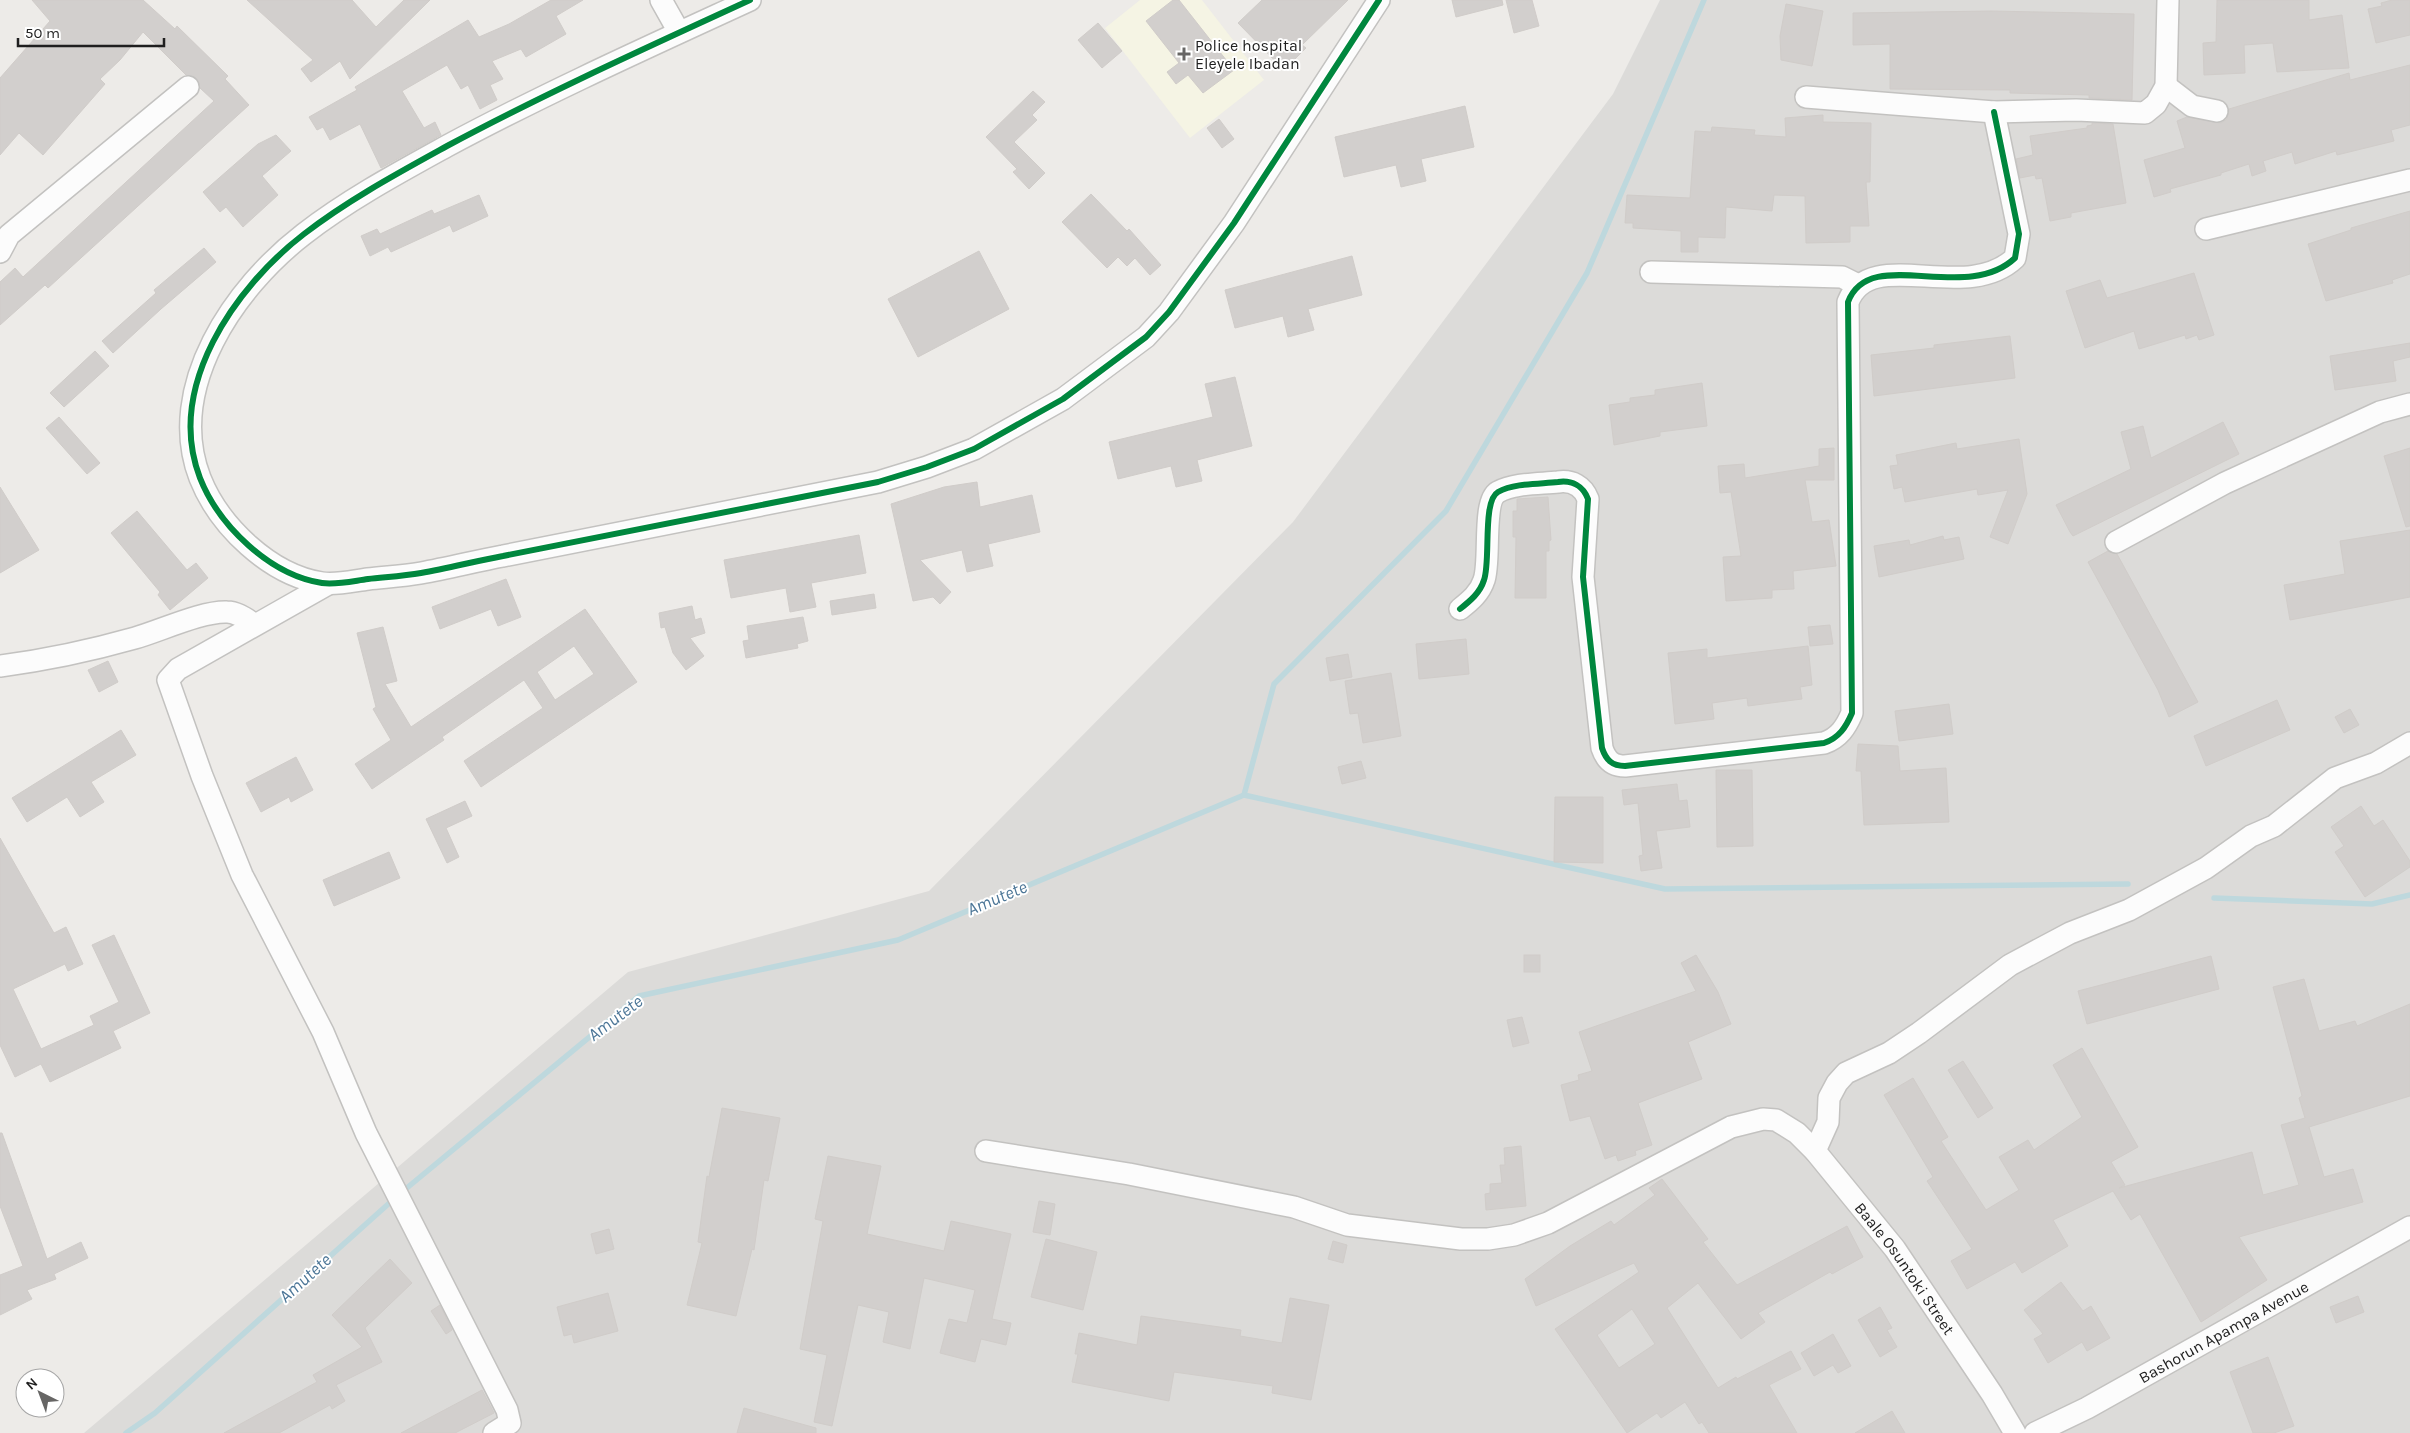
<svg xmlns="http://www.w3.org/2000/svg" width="2410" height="1433" font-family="Karla,sans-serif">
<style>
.residential{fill:#dcdbd9}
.education{fill:#f5f4e4}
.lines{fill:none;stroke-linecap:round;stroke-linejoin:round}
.stream{stroke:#bed8dd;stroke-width:5.5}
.building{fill:#d2cfcd;stroke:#d0ccc9;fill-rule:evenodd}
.minor-casing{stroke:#c3c2c0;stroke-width:24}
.minor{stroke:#fcfcfc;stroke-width:21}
.cycleway-casing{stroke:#fff;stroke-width:9}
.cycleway{stroke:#00873e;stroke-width:6}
.poi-dot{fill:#676665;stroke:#fff;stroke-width:2}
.labels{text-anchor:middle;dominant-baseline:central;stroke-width:4;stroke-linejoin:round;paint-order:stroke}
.poi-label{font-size:16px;fill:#1f1f1f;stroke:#fff;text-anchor:start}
.street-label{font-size:16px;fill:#1f1f1f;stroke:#fff}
.water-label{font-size:18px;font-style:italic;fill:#4c7697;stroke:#fff}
</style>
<rect width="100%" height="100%" fill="#edebe8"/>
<polygon class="residential" points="1660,0 2410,0 2410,1433 84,1433 628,972 929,891 1293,522 1613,94"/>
<polygon class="education" points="1140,0 1202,0 1264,80 1190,138 1105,28"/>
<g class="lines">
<g class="stream">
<polyline points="1244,795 1274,684 1446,511 1587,273 1704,0"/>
<polyline points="1244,795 1665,889 2128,884"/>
<polyline points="2214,898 2372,904 2410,895"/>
<polyline points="402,1192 639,996 898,940 1244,795"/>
<polyline points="126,1433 155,1413 395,1198"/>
</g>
</g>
<g class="building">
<polygon points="32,0 143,0 175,29 177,26 228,76 225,79 249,105 48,288 45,285 0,325 0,282 15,268 23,277 214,101 200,88 197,79 186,75 143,32 120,60 100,79 105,84 43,155 19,133 0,155 0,78 50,21"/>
<polygon points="247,0 352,0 376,27 404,0 430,0 350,79 340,61 311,82 301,69 313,60"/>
<polygon points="551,0 583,0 556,16 566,34 526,57 521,49 492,61 503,79 490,85 497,100 480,109 468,85 461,89 447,65 402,91 424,128 435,122 441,135 381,168 360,124 330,140 323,127 317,130 309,117 357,90 355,87 468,20 479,37 509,24"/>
<polygon points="1173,0 1179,0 1234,70 1203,93 1188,75 1176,84 1167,72 1179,63 1146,21"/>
<polygon points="1262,0 1348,0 1302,45 1306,48 1284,70 1238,23"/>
<polygon points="1452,0 1502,0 1503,5 1456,17"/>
<polygon points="1506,0 1532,0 1539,26 1514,33"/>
<polygon points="2217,0 2309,0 2309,20 2342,15 2349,68 2277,72 2273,43 2244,45 2245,73 2204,75 2203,43 2216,42"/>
<polygon points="2392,0 2410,0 2410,35 2376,43 2368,9 2382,6 2381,3"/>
<polygon points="1786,4 1823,11 1812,66 1781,60 1780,36"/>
<polygon points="1992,11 2134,14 2132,100 2089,98 2089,95 2010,93 2010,90 1890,89 1890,44 1853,45 1853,13"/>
<polygon points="1098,23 1122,51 1102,68 1078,40"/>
<polygon points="2410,65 2410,125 2391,130 2394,141 2337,155 2336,151 2295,164 2292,152 2263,161 2266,171 2252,176 2249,164 2221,173 2221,175 2170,189 2171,192 2154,197 2144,160 2185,148 2177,121 2187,117 2221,123 2227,119 2229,109 2349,73 2350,80"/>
<polygon points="1033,91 1045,102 1032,115 1037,120 1014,142 1045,173 1029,189 1013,172 1017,169 986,137"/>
<polygon points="1465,106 1474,147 1421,159 1426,181 1401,187 1396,165 1344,177 1335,137"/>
<polygon points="1823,115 1823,122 1871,123 1870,182 1866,182 1869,226 1850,226 1850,242 1806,243 1805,196 1774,195 1772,211 1726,207 1725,238 1698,237 1698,252 1681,252 1681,231 1633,228 1633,223 1625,223 1627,195 1690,198 1695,131 1711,132 1712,127 1755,130 1754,135 1786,137 1785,118"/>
<polygon points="1219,119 1234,139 1222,148 1207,128"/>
<polygon points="2092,123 2113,124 2126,203 2071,213 2071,217 2050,221 2042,178 2036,179 2035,175 2020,178 2016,159 2033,155 2030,136 2087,128 2087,126 2092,125"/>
<polygon points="276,135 291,151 262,176 278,195 243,227 226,207 220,212 203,192 258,144"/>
<polygon points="1091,194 1127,231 1129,229 1161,265 1150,275 1135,258 1127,266 1118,257 1107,268 1062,222"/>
<polygon points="479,195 488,216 453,232 450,225 391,252 388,247 370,256 361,236 377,229 380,234 432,210 434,214"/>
<polygon points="2410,211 2410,274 2392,280 2393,283 2326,301 2308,244 2351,230 2351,228"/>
<polygon points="204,248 216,262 161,309 113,353 102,341 156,293 154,290"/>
<polygon points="979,251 1009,309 918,357 888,299"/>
<polygon points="1352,256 1362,295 1308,309 1314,330 1288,337 1283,316 1235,328 1225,290"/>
<polygon points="2194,273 2214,335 2199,340 2197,335 2186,339 2185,335 2139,349 2134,331 2085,348 2066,291 2100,280 2107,298"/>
<polygon points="2010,336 2015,378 1874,396 1871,355 1934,348 1934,345"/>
<polygon points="2410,343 2410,357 2393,361 2396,381 2335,390 2330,356"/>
<polygon points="95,351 109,366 64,407 50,393"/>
<polygon points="1235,377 1252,446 1197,460 1202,481 1176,487 1171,466 1118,479 1109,442 1213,417 1205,384"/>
<polygon points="1702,383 1707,426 1660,432 1660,436 1614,445 1609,405 1630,402 1630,398 1655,395 1655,390"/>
<polygon points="59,417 100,463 87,474 46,428"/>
<polygon points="2223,422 2239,454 2073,536 2070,532 2056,505 2131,469 2121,432 2143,426 2151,458"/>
<polygon points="2019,439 2027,494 2008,544 1990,537 2008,490 1978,495 1977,489 1905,502 1902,487 1894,489 1890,466 1898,465 1896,455 1956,443 1957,449"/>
<polygon points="1834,448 1834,480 1805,480 1812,522 1829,520 1836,566 1793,571 1794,589 1772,590 1772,598 1726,601 1723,557 1741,556 1731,492 1720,493 1718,466 1744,464 1745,478 1819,466 1819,449"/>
<polygon points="2410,448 2410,526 2406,527 2384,456"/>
<polygon points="977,482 980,507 1032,495 1040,532 988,544 993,566 967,572 962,550 920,560 951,592 940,604 933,597 913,601 891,504 944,487"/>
<polygon points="0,487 39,550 0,573"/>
<polygon points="1548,497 1551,540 1549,541 1549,551 1546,551 1546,598 1515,598 1516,537 1513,537 1513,511 1517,511 1517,499"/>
<polygon points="137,511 187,570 196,563 208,578 170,610 158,595 160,592 111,533"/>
<polygon points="2410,530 2410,597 2290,620 2284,585 2345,574 2340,541"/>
<polygon points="859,535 866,573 811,583 816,607 790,612 786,588 731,598 724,560"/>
<polygon points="1943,536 1944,540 1959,537 1964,559 1879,577 1874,546 1909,540 1910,545"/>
<polygon points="2108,551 2117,554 2198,702 2169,717 2158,690 2088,562"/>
<polygon points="506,579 521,617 498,626 491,609 440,629 432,607"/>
<polygon points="874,594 876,608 832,615 830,601"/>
<polygon points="692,606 695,620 701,618 705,633 690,638 704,656 686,670 673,653 665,627 661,628 659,613"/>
<path d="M 585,609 L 637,682 L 481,787 L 464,761 L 543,708 L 524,680 L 442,737 L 444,740 L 372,789 L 355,764 L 391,740 L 373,709 L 376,707 L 357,633 L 383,627 L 397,681 L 385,684 L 411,727 ZM 574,646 L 594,674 L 555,700 L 537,672 Z"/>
<polygon points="803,617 808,641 797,644 798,648 746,658 743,641 749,640 747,626"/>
<polygon points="1830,625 1833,644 1810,646 1808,627"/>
<polygon points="1466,639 1469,674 1419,679 1416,644"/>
<polygon points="1808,646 1812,685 1800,687 1802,699 1748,706 1747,698 1712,703 1714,719 1675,724 1668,653 1707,649 1707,658"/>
<polygon points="1348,654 1352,677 1330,681 1326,658"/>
<polygon points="108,661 118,682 99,692 88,670"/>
<polygon points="1391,673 1401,736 1363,743 1358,713 1350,714 1345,681"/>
<polygon points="2277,700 2290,730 2206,766 2194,736"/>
<polygon points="1949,704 1953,734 1899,741 1895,711"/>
<polygon points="2350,709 2359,725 2344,733 2335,717"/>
<polygon points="121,730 136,755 91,782 104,802 80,817 67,797 27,822 12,798"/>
<polygon points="1858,744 1898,746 1900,771 1946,768 1949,822 1864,825 1861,771 1856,771"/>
<polygon points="296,757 313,790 291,802 289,797 261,812 246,783"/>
<polygon points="1361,761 1366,778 1342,784 1338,767"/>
<polygon points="1716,770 1752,770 1753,846 1717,847"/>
<polygon points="1677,784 1679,801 1687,800 1690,827 1656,831 1662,868 1641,871 1639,856 1643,855 1638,803 1624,805 1622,790"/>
<polygon points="1555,797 1603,797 1603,863 1554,862"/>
<polygon points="465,801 472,816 446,828 459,857 447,863 426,819"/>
<polygon points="2361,806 2374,826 2383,820 2410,861 2410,867 2365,897 2335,852 2344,846 2331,827"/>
<polygon points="0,838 54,933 66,927 83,964 68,971 65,964 13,989 41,1049 94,1025 90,1016 119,1002 92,945 114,935 150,1013 113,1031 121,1048 50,1082 41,1064 15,1077 0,1045"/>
<polygon points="389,852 400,878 334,906 323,880"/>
<rect x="1524" y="955" width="16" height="17"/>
<polygon points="1696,955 1718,992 1731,1024 1688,1042 1702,1079 1638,1103 1652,1145 1635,1151 1636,1155 1618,1161 1616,1155 1605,1159 1590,1116 1570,1121 1561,1085 1579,1080 1578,1075 1592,1071 1579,1032 1696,991 1681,963"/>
<polygon points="2211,956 2219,989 2087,1024 2078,991"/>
<polygon points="2304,979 2319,1031 2355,1021 2357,1026 2410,1004 2410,1096 2309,1127 2324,1177 2353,1169 2363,1202 2239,1237 2267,1280 2201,1322 2140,1214 2131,1220 2113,1191 2053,1220 2068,1246 2022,1273 2015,1262 1967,1289 1951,1261 1972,1249 1927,1181 1933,1177 1884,1095 1913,1078 1948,1137 1941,1141 1986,1210 2019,1190 1999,1157 2028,1140 2034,1150 2082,1117 2053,1065 2082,1048 2138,1147 2111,1162 2125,1185 2119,1188 2252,1152 2263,1195 2299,1185 2281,1125 2305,1118 2299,1098 2302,1096 2273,987"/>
<polygon points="1522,1017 1529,1043 1513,1047 1507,1020"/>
<polygon points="1963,1061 1993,1108 1978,1118 1948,1070"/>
<polygon points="722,1108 780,1118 768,1181 764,1180 754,1250 752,1249 736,1316 687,1305 702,1243 698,1242 707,1176 709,1177"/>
<polygon points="0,1133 2,1133 47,1259 81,1242 88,1258 54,1274 56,1279 27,1290 32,1299 0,1315 0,1275 23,1266 0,1206"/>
<polygon points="1521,1146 1526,1206 1486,1210 1485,1194 1490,1193 1490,1184 1502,1183 1500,1165 1505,1165 1504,1148"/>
<polygon points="828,1156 881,1166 867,1234 944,1251 951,1221 1011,1234 992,1319 1011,1323 1006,1345 981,1339 975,1362 940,1353 949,1319 967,1323 975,1290 924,1278 910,1349 883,1342 889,1312 858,1305 832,1426 814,1422 827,1355 800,1349 823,1221 815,1219"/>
<path d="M 1662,1179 L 1708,1239 L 1703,1242 L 1737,1285 L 1847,1226 L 1863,1257 L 1832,1274 L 1830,1272 L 1758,1313 L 1765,1322 L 1741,1339 L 1698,1283 L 1667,1308 L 1718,1388 L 1736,1377 L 1737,1379 L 1791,1351 L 1801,1369 L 1769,1385 L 1797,1433 L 1709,1433 L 1702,1422 L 1699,1424 L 1685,1402 L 1661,1418 L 1657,1413 L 1627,1433 L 1555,1329 L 1639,1272 L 1634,1263 L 1536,1306 L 1525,1279 L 1570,1246 L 1611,1221 L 1614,1225 L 1655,1195 L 1649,1188 ZM 1632,1309 L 1655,1344 L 1619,1368 L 1597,1335 Z"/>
<polygon points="1039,1201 1055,1204 1050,1235 1033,1232"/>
<polygon points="609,1229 614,1249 596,1254 591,1234"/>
<polygon points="1046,1239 1097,1252 1083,1310 1031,1297"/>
<polygon points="1333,1241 1347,1245 1343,1263 1328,1259"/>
<polygon points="390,1259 412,1283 365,1328 382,1362 336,1385 345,1401 332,1409 330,1405 279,1433 224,1433 317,1382 313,1375 362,1347 332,1315"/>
<polygon points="2061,1282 2083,1311 2091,1306 2110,1338 2087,1351 2082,1342 2048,1363 2034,1339 2043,1334 2024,1310"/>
<polygon points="608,1293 618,1331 574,1343 572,1334 564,1336 557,1307"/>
<polygon points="2358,1296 2364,1312 2336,1323 2330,1307"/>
<polygon points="1290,1298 1329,1305 1311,1400 1272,1393 1273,1386 1174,1372 1169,1401 1072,1382 1078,1354 1075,1354 1079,1333 1137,1345 1141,1316 1241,1330 1240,1336 1282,1343"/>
<polygon points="440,1305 452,1330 446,1334 431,1311"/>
<polygon points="1880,1307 1892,1328 1887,1330 1897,1347 1880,1357 1858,1320"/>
<polygon points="1833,1334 1851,1366 1838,1373 1833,1365 1814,1376 1801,1353"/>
<polygon points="2268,1357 2294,1426 2274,1433 2253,1433 2230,1372"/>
<polygon points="482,1390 494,1413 455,1433 401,1433"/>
<polygon points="744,1408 816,1428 816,1433 737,1433"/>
<polygon points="1892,1411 1905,1433 1855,1433"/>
</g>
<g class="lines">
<g class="minor-casing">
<g id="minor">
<polyline points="661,0 679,32"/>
<path d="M 750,0 C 648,47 546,93 447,146 C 398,173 348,200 304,234 C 235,287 165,387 200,478 C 219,526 270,575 322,583 C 337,585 353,581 368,579 C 386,577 404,576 421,573 C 449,568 476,561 503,556 C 628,531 753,506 878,482 L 927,467 L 974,449 L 1063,399 L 1146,337 L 1169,312 L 1234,223 L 1379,0"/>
<polyline points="2166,86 2192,106 2217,111"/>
<polyline points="1806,97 1994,112 2076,110 2145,113 2156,104 2166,86 2168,0"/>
<polyline points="2206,229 2410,180"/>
<polyline points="0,252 9,235 188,87"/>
<polyline points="1651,272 1842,277 1858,285"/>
<polyline points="2116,542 2225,483 2380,412 2410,404"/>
<polyline points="328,584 178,669 168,680 202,776 242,875 323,1032 366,1133 507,1410 510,1423 494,1433"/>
<path d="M 1460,609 C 1470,601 1480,593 1484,580 C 1491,561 1482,501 1498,492 C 1514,483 1540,484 1558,482 C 1572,480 1583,486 1588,499 L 1583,577 L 1602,748 C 1606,760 1612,766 1625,766 L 1824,743 C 1839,738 1846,727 1852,713 L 1848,302 C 1870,244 1965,305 2015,258 L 2019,234 L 1994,112"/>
<path d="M 0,666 C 47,660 89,651 135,638 C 160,631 202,611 227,612 C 237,612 246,619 254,624"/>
<path id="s1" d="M 986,1151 L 1129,1174 L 1294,1207 L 1347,1225 L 1461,1239 L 1488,1239 L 1514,1235 L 1548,1223 L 1731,1127 L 1763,1119 L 1776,1120 L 1797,1133 L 1815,1151 L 1895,1249 L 1992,1394 L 2015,1433"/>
<polyline points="1815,1151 1828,1122 1829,1098 1837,1083 1846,1073 1889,1053 1919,1033 2010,965 2070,933 2129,910 2206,868 2251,836 2274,826 2335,778 2376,763 2410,743"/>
<path id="s2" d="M 2035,1433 L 2087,1408 L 2410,1227"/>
</g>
</g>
<use href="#minor" class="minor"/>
<g class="cycleway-casing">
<g id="cycleway">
<path d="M 750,0 C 648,47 546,93 447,146 C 398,173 348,200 304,234 C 235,287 165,387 200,478 C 219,526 270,575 322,583 C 337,585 353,581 368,579 C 386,577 404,576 421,573 C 449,568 476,561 503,556 C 628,531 753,506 878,482 L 927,467 L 974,449 L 1063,399 L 1146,337 L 1169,312 L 1234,223 L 1379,0"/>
<path d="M 1460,609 C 1470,601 1480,593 1484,580 C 1491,561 1482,501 1498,492 C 1514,483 1540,484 1558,482 C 1572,480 1583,486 1588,499 L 1583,577 L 1602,748 C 1606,760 1612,766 1625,766 L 1824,743 C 1839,738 1846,727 1852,713 L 1848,302 C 1870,244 1965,305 2015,258 L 2019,234 L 1994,112"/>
</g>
</g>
<use href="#cycleway" class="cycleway"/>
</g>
<path class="poi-dot" d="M1181.5 46.5h5v5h5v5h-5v5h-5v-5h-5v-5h5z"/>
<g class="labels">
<g class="poi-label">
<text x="1195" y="45">Police hospital<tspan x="1195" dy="18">Eleyele Ibadan</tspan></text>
</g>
<g class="street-label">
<text stroke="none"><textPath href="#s1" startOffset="1024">Baale Osuntoki Street</textPath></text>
<text stroke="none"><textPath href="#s2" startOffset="214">Bashorun Apampa Avenue</textPath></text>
</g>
<g class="water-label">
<text transform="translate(997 898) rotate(-23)">Amutete</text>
<text transform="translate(615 1018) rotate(-37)">Amutete</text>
<text transform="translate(305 1278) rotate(-42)">Amutete</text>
</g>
</g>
<g transform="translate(40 1393) rotate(318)"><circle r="24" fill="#ffffff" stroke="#a5a5a5"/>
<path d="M0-4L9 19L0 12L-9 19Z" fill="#676665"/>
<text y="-8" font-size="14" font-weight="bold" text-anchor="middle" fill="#1f1f1f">N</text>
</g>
<path d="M18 38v8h146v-8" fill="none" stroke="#1f1f1f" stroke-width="2.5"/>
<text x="25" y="38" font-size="15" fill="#1f1f1f" stroke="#ffffff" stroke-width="4" paint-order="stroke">50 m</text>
</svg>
